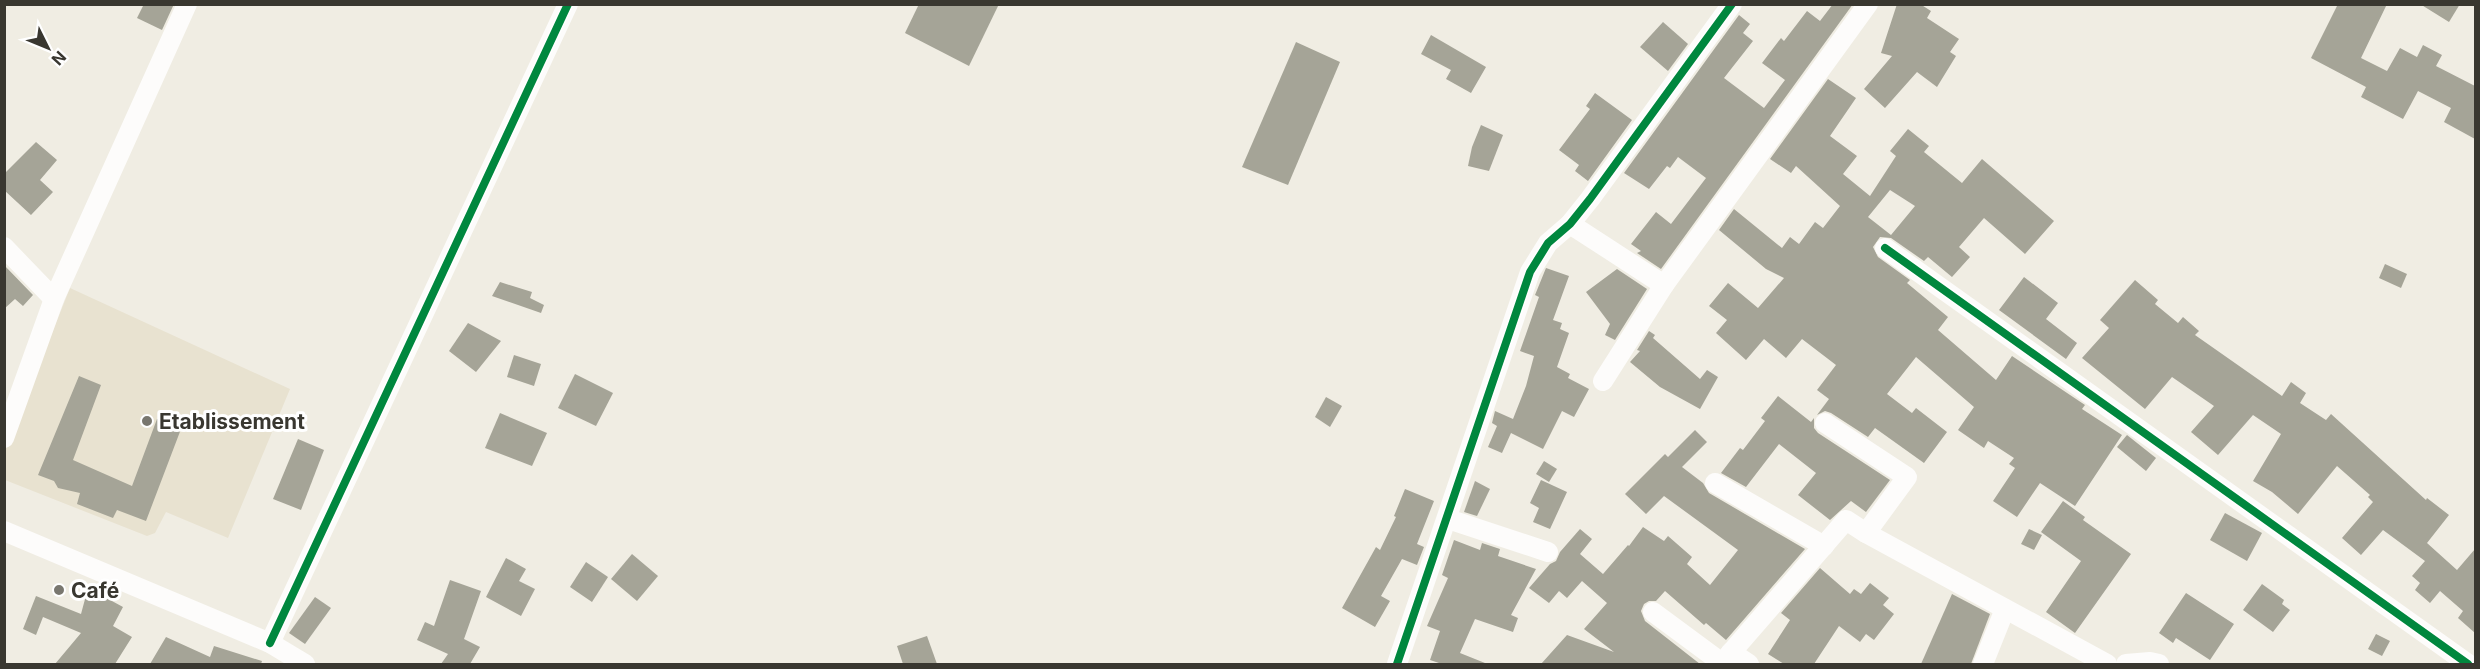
<svg xmlns="http://www.w3.org/2000/svg" width="2480" height="669" font-family="Inter,sans-serif">
<style>
.built{fill:#e8e2d0}
.building{fill:#a5a497;fill-rule:evenodd}
.lines{fill:none;stroke-linecap:round;stroke-linejoin:round}
.minor{stroke:#fdfcfb;stroke-width:20}
.cycleway-casing{stroke:#fff;stroke-width:11}
.cycleway{stroke:#00873e;stroke-width:8}
.poi-dot{fill:#79776f;stroke:#fff;stroke-width:2}
.labels{text-anchor:middle;dominant-baseline:central;stroke-width:6;stroke-linejoin:round;paint-order:stroke}
.poi-label{font-size:21px;font-weight:bold;fill:#393730;stroke:#fff;text-anchor:start}
</style>
<rect width="100%" height="100%" fill="#f0ede3"/>
<polygon class="built" points="70,288 290,389 228,538 166,512 155,533 147,536 5,480 4,453"/>
<g class="building">
<polygon points="144,4 174,4 162,30 137,18"/>
<polygon points="919,4 999,4 969,66 905,33"/>
<polygon points="1833,4 1853,4 1661,269 1637,253 1641,251 1631,244 1656,212 1671,224 1706,178 1678,157 1670,168 1667,166 1649,189 1624,173 1739,15 1750,24 1743,33 1753,41 1724,78 1764,108 1785,80 1762,63 1781,38 1784,41 1807,11 1820,21"/>
<polygon points="1897,4 1920,4 1931,11 1927,18 1959,39 1950,52 1956,56 1937,87 1917,72 1885,108 1864,89 1892,56 1881,53"/>
<polygon points="2338,4 2387,4 2361,58 2387,71 2400,48 2417,57 2423,45 2442,55 2436,66 2475,86 2475,139 2444,122 2451,108 2418,91 2403,119 2361,97 2366,87 2311,58"/>
<polygon points="2420,4 2460,4 2449,22"/>
<polygon points="1663,22 1688,44 1668,71 1640,47"/>
<polygon points="1431,35 1486,67 1471,93 1446,79 1451,70 1421,54"/>
<polygon points="1296,42 1340,62 1288,185 1242,167"/>
<path d="M 1828,79 L 1856,98 L 1830,136 L 1857,156 L 1843,174 L 1870,196 L 1896,156 L 1890,151 L 1908,129 L 1929,146 L 1924,152 L 1962,183 L 1982,159 L 2054,221 L 2025,254 L 1984,218 L 1959,247 L 1970,257 L 1952,277 L 1928,257 L 1924,261 L 1891,238 L 1880,237 L 1873,247 L 1878,257 L 1910,280 L 1907,283 L 1948,317 L 1938,330 L 1996,380 L 2012,356 L 2085,405 L 2082,409 L 2122,435 L 2075,506 L 2040,483 L 2017,517 L 1993,501 L 2015,468 L 2009,464 L 2014,458 L 1988,441 L 1984,448 L 1958,430 L 1974,407 L 1916,357 L 1887,394 L 1912,413 L 1916,408 L 1947,432 L 1924,463 L 1875,428 L 1868,437 L 1831,413 L 1825,411 L 1817,415 L 1829,399 L 1817,390 L 1836,365 L 1802,339 L 1786,358 L 1764,339 L 1746,360 L 1716,333 L 1727,320 L 1709,306 L 1728,283 L 1758,308 L 1784,278 L 1766,269 L 1719,230 L 1734,209 L 1782,248 L 1790,237 L 1799,244 L 1815,222 L 1823,228 L 1840,206 L 1796,166 L 1791,173 L 1770,159 ZM 1890,190 L 1915,206 L 1891,235 L 1868,217 Z"/>
<polygon points="1595,93 1632,120 1588,181 1575,171 1579,165 1559,150 1590,109 1586,106"/>
<polygon points="1481,125 1503,135 1489,171 1468,166 1472,147"/>
<polygon points="36,142 57,160 40,180 53,192 31,215 4,190 4,174"/>
<polygon points="2385,264 2407,274 2401,288 2379,278"/>
<polygon points="4,265 33,295 23,306 15,299 4,309"/>
<polygon points="1546,268 1569,276 1553,320 1562,323 1560,329 1569,333 1557,367 1570,374 1568,378 1589,389 1574,417 1562,411 1543,449 1511,433 1502,453 1488,447 1497,426 1492,423 1495,411 1513,419 1526,386 1534,356 1520,351 1539,297 1535,295"/>
<polygon points="1617,269 1647,289 1615,340 1605,335 1610,324 1586,292"/>
<polygon points="2024,277 2058,303 2046,319 2077,343 2066,359 1999,310"/>
<polygon points="2135,280 2158,300 2155,304 2178,323 2183,317 2199,331 2195,335 2282,396 2291,382 2306,393 2300,403 2326,420 2331,414 2426,500 2427,498 2449,515 2427,543 2457,570 2475,549 2475,633 2458,618 2463,611 2440,591 2430,603 2415,590 2420,583 2412,576 2425,561 2383,530 2361,555 2342,538 2373,502 2368,497 2370,495 2337,466 2298,514 2272,492 2253,481 2281,434 2253,415 2218,455 2191,432 2214,406 2172,377 2145,409 2082,358 2109,328 2100,320"/>
<polygon points="500,282 532,292 530,298 544,305 541,313 492,296"/>
<polygon points="468,323 501,341 476,372 449,351"/>
<polygon points="1649,331 1655,335 1653,338 1700,379 1707,370 1718,377 1700,409 1660,387 1630,362 1640,351 1637,350"/>
<polygon points="514,355 541,364 534,386 507,377"/>
<polygon points="575,374 613,393 596,426 558,408"/>
<polygon points="79,376 101,385 73,460 132,486 157,419 181,429 146,521 117,510 113,518 77,504 80,493 58,488 54,481 38,475"/>
<polygon points="1778,396 1811,422 1814,418 1814,428 1818,433 1890,480 1866,512 1851,501 1830,520 1798,495 1816,473 1779,444 1746,487 1721,473 1740,448 1743,450 1765,421 1761,418"/>
<polygon points="1326,397 1342,406 1330,427 1315,417"/>
<polygon points="500,413 547,433 532,466 485,448"/>
<polygon points="1695,430 1707,442 1682,467 1703,483 1709,493 1805,549 1726,640 1706,623 1704,625 1665,591 1656,601 1649,601 1644,604 1641,611 1645,621 1700,664 1541,664 1567,635 1614,652 1584,629 1607,603 1582,581 1567,598 1559,591 1549,603 1529,588 1550,564 1556,561 1560,552 1580,529 1592,539 1580,554 1603,574 1628,545 1629,546 1643,527 1664,541 1668,536 1692,557 1687,564 1710,585 1738,550 1664,496 1646,514 1625,494 1665,454 1668,457"/>
<polygon points="2127,435 2156,458 2146,471 2117,447"/>
<polygon points="298,439 324,450 301,510 273,499"/>
<polygon points="1544,461 1557,469 1549,482 1536,474"/>
<polygon points="1541,480 1567,492 1550,529 1533,522 1539,508 1530,503"/>
<polygon points="1475,481 1490,489 1477,516 1464,512"/>
<polygon points="1405,489 1434,501 1417,544 1424,547 1417,565 1402,559 1381,596 1390,601 1375,627 1342,608 1376,547 1380,550 1396,517 1394,516"/>
<polygon points="2063,501 2085,517 2083,520 2131,554 2075,633 2046,612 2081,561 2041,532"/>
<polygon points="2225,513 2262,533 2247,561 2210,540"/>
<polygon points="2029,529 2042,535 2034,550 2021,544"/>
<polygon points="1454,540 1480,550 1482,543 1500,549 1498,556 1536,569 1511,615 1518,618 1513,632 1475,619 1460,653 1485,663 1485,664 1442,664 1430,660 1440,631 1427,626 1448,578 1442,575"/>
<polygon points="632,554 658,576 637,601 611,579"/>
<polygon points="506,558 526,569 519,581 535,589 521,616 486,597"/>
<polygon points="586,562 608,577 592,602 570,587"/>
<polygon points="1820,568 1850,594 1854,589 1861,594 1870,583 1889,598 1883,605 1894,614 1874,640 1866,634 1860,642 1839,626 1814,664 1784,664 1768,654 1790,620 1781,613"/>
<polygon points="450,580 481,591 464,639 480,647 470,664 441,664 448,654 417,640 425,622 434,626"/>
<polygon points="2262,584 2284,600 2282,604 2290,610 2273,632 2243,610"/>
<polygon points="88,588 123,607 113,626 132,637 115,664 55,664 81,633 43,617 36,635 23,629 36,596 81,614"/>
<polygon points="2186,593 2234,624 2210,660 2176,638 2173,643 2159,633"/>
<polygon points="1952,594 1990,614 1971,664 1921,664"/>
<polygon points="315,597 331,608 305,644 289,633"/>
<polygon points="2376,634 2390,641 2382,656 2368,649"/>
<polygon points="927,636 937,664 903,664 897,646"/>
<polygon points="166,637 210,657 214,646 262,661 261,664 150,664"/>
</g>
<g class="lines">
<g class="minor">
<polyline points="1570,224 1664,285"/>
<polyline points="4,247 54,299"/>
<polyline points="1885,248 2468,664"/>
<polyline points="1603,381 1664,285 1868,4"/>
<polyline points="1825,423 1907,477 1866,533"/>
<polyline points="4,438 54,299 187,4"/>
<polyline points="1715,483 1824,546"/>
<polyline points="1448,519 1548,552"/>
<polyline points="4,531 270,643 305,664"/>
<polyline points="1653,612 1722,663 1846,520 1866,533 2107,664"/>
<polyline points="270,643 568,4"/>
<polyline points="1731,652 1749,664"/>
<polyline points="1397,664 1530,272 1548,243 1570,224 1590,199 1732,4"/>
<polyline points="1983,664 2005,609"/>
<polyline points="2126,664 2150,662 2159,664"/>
</g>
<g class="cycleway-casing">
<g id="cycleway">
<polyline points="1885,248 2468,664"/>
<polyline points="270,643 568,4"/>
<polyline points="1397,664 1530,272 1548,243 1570,224 1590,199 1732,4"/>
</g>
</g>
<use href="#cycleway" class="cycleway"/>
</g>
<g class="poi-dot">
<circle cx="147" cy="421" r="6"/>
<circle cx="59" cy="590" r="6"/>
</g>
<g class="labels">
<g class="poi-label">
<text x="159" y="421">Etablissement</text>
<text x="71" y="590">Café</text>
</g>
</g>
<rect width="2480" height="669" fill="none" stroke="#393730" stroke-width="12"/>
<g transform="translate(48 48) rotate(133)" stroke="#ffffff" stroke-width="4.5" paint-order="stroke">
<path d="M0-4.5L10 22L0 15L-10 22Z" fill="#393730"/>
<text y="-9" font-size="16" font-weight="bold" text-anchor="middle" fill="#393730">N</text>
</g>
</svg>
